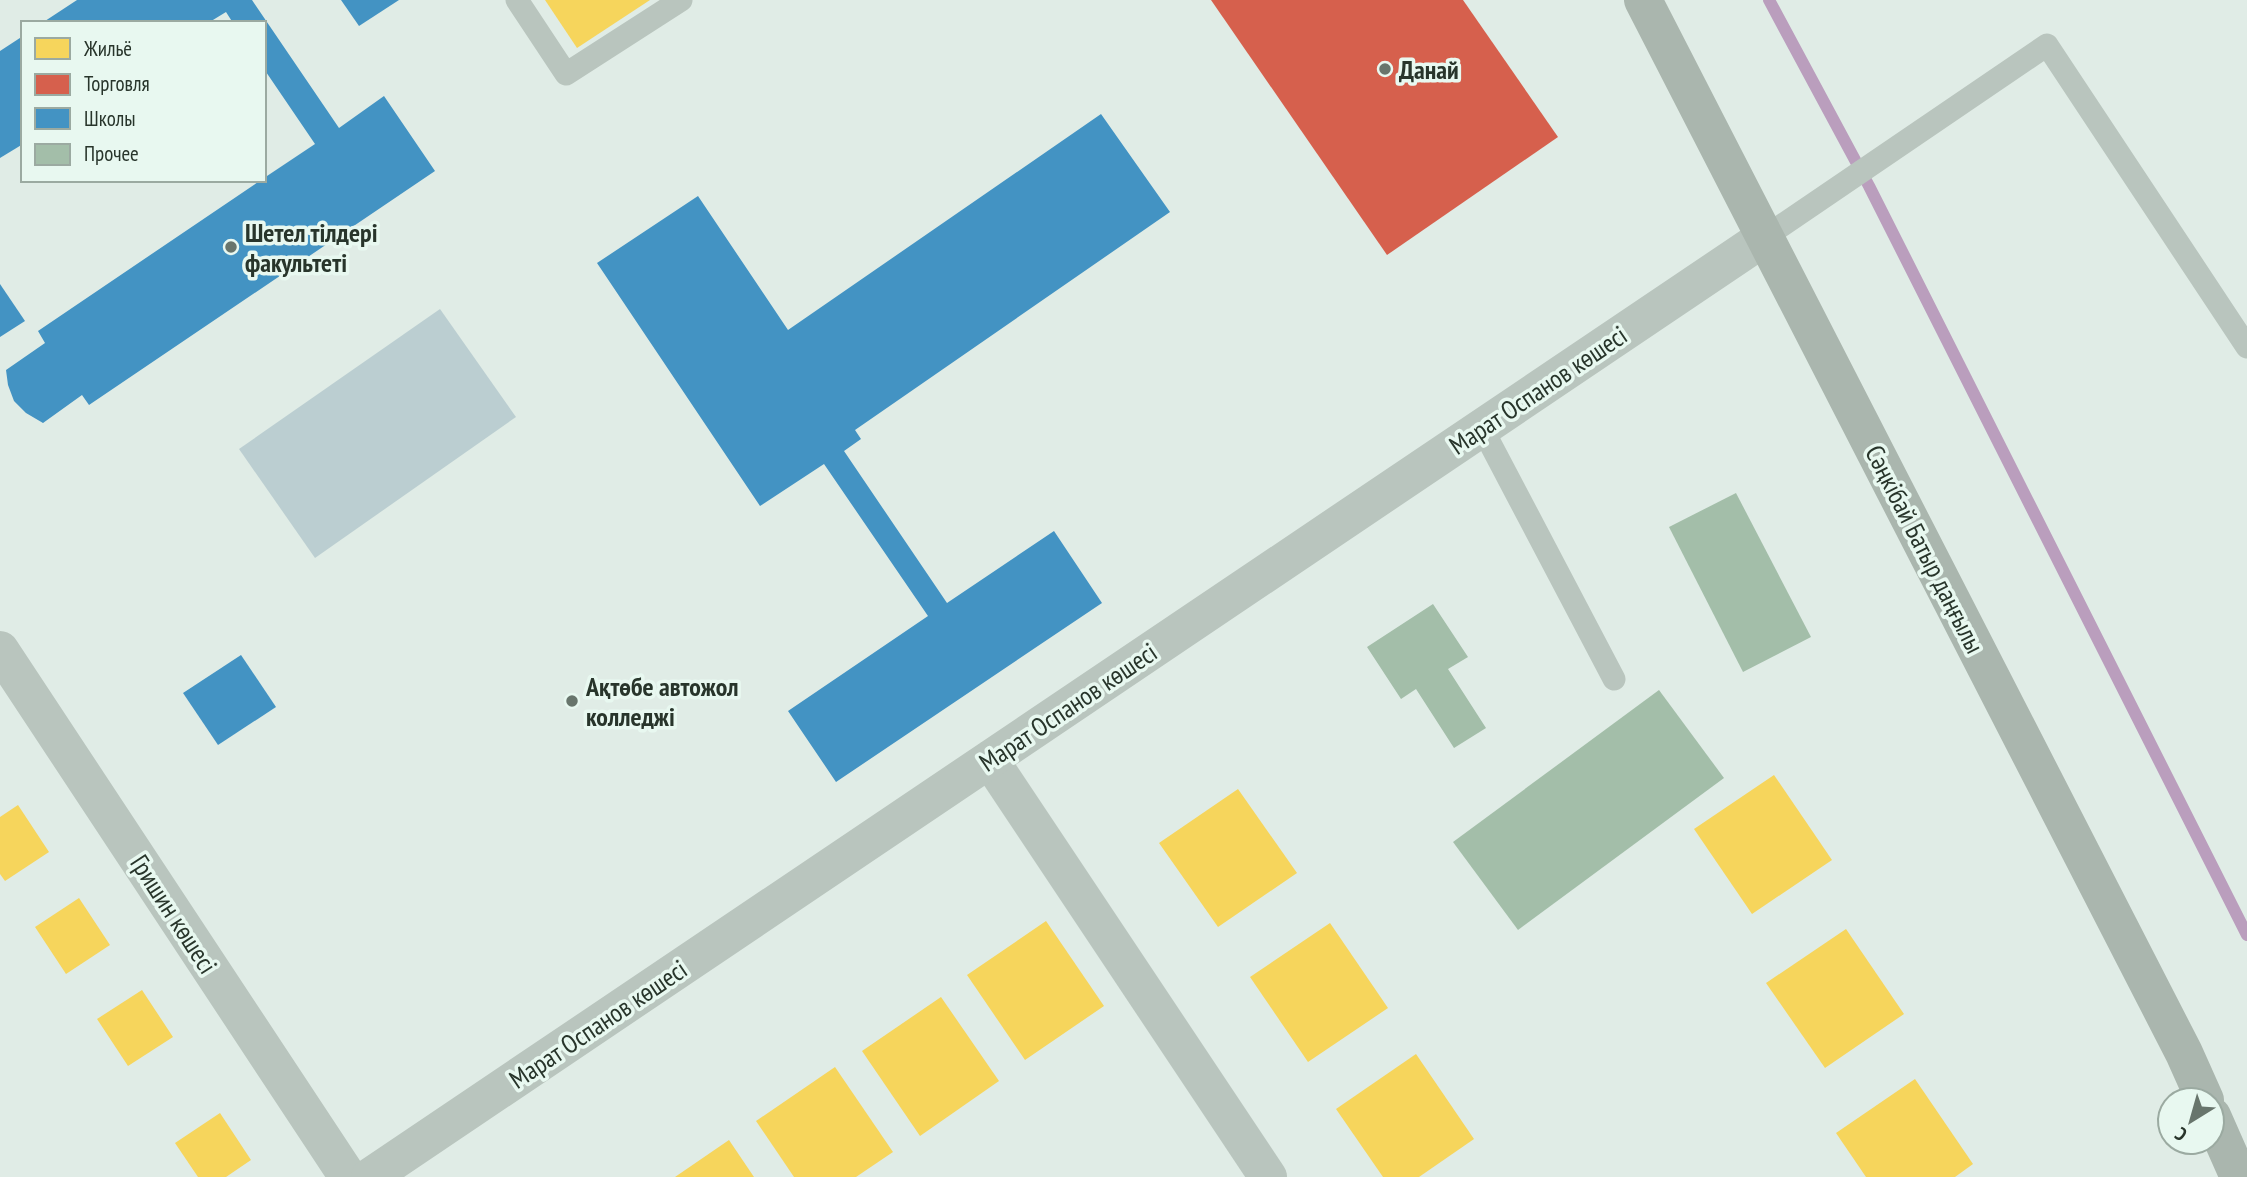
<svg xmlns="http://www.w3.org/2000/svg" width="2247" height="1177" font-family="'PT Sans Narrow',sans-serif">
<style>
.green{fill:#bbced1}
.homes{fill:#f6d55c}
.shops{fill:#d6604d}
.schools{fill:#4393c3}
.lines{fill:none;stroke-linecap:round;stroke-linejoin:round}
.stream{stroke:#ba9ebd;stroke-width:12}
.building{fill:#a3bea9}
.service{stroke:#b9c5be;stroke-width:23}
.minor{stroke:#b9c5be;stroke-width:38}
.tertiary{stroke:#b9c5be;stroke-width:38}
.secondary{stroke:#aab6ae;stroke-width:38}
.poi-dot{fill:#68756c;stroke:#e8f8f0;stroke-width:2.5}
.labels{text-anchor:middle;dominant-baseline:central;stroke-width:7;stroke-linejoin:round;paint-order:stroke}
.poi-label{font-size:26px;font-weight:bold;fill:#28352b;stroke:#e8f8f0;text-anchor:start}
.street-label{font-size:26px;fill:#28352b;stroke:#e8f8f0}
</style>
<rect width="100%" height="100%" fill="#e0ece6"/>
<polygon class="green" points="440,309 516,417 315,558 239,449"/>
<g class="homes">
<polygon points="545,0 650,0 577,48"/>
<polygon points="1774,775 1832,860 1752,914 1694,829"/>
<polygon points="1238,789 1297,873 1218,927 1159,843"/>
<polygon points="18,805 49,852 5,881 0,874 0,817"/>
<polygon points="79,898 110,945 66,974 35,927"/>
<polygon points="1046,921 1104,1006 1025,1060 967,975"/>
<polygon points="1330,923 1388,1008 1308,1062 1250,977"/>
<polygon points="1846,929 1904,1014 1825,1068 1766,983"/>
<polygon points="142,990 173,1037 128,1066 97,1019"/>
<polygon points="941,997 999,1081 920,1136 862,1051"/>
<polygon points="1416,1054 1474,1139 1419,1177 1383,1177 1336,1109"/>
<polygon points="835,1067 893,1152 856,1177 794,1177 756,1121"/>
<polygon points="1915,1079 1973,1164 1955,1177 1866,1177 1836,1133"/>
<polygon points="220,1113 251,1160 226,1177 198,1177 175,1143"/>
<polygon points="729,1140 754,1177 675,1177"/>
</g>
<polygon class="shops" points="1211,0 1463,0 1558,137 1387,255"/>
<g class="schools">
<polygon points="77,0 252,0 339,128 384,96 435,171 89,405 82,395 43,423 26,413 14,401 8,385 6,370 45,343 38,331 261,180 264,180 264,178 315,144 264,69 264,23 233,23 226,12 208,23 42,23"/>
<polygon points="341,0 399,0 359,26"/>
<polygon points="23,36 23,144 0,158 0,51"/>
<polygon points="1101,114 1170,212 855,430 861,439 844,451 947,603 1054,531 1102,603 836,782 788,711 928,616 824,464 760,506 597,263 698,196 788,330"/>
<polygon points="0,284 25,321 0,337"/>
<polygon points="241,655 276,707 218,745 183,693"/>
</g>
<g class="lines">
<polyline class="stream" points="1769,0 1869,186 2247,935"/>
</g>
<g class="building">
<polygon points="1736,493 1811,637 1743,672 1669,527"/>
<polygon points="1433,604 1468,657 1448,669 1486,728 1454,748 1416,689 1401,699 1367,647"/>
<polygon points="1659,690 1724,778 1518,930 1453,842"/>
</g>
<g class="lines">
<g class="service">
<polyline points="517,0 566,74 681,0"/>
<polyline points="1765,237 2047,45 2247,347"/>
<polyline points="1482,428 1614,679"/>
</g>
<g class="minor">
<polyline points="0,650 348,1177"/>
<polyline points="990,760 1268,1177"/>
</g>
<polyline class="tertiary" points="370,1177 1765,237"/>
<g class="secondary">
<polyline points="1643,0 2184,1053 2205,1100"/>
<polyline points="2212,1116 2239,1177"/>
</g>
</g>
<g class="poi-dot">
<circle cx="1385" cy="69" r="7"/>
<circle cx="231" cy="247" r="7"/>
<circle cx="572" cy="701" r="7"/>
</g>
<g class="labels">
<g class="poi-label">
<text x="1399" y="69">Данай</text>
<text x="245" y="232">Шетел тілдері<tspan x="245" dy="30">факультеті</tspan></text>
<text x="586" y="686">Ақтөбе автожол<tspan x="586" dy="30">колледжі</tspan></text>
</g>
<g class="street-label">
<text transform="translate(1538 390) rotate(-34)">Марат Оспанов көшесі</text>
<text transform="translate(1925 549) rotate(63)">Сәңкібай Батыр даңғылы</text>
<text transform="translate(1068 707) rotate(-34)">Марат Оспанов көшесі</text>
<text transform="translate(174 914) rotate(57)">Гришин көшесі</text>
<text transform="translate(598 1024) rotate(-34)">Марат Оспанов көшесі</text>
</g>
</g>
<rect x="21" y="21" width="245" height="161" fill="#e8f8f0" stroke="#9baaa1" stroke-width="2"/>
<rect x="35" y="38" width="35" height="21" fill="#f6d55c" stroke="#9baaa1" stroke-width="2"/>
<text x="84" y="56" font-size="21" fill="#28352b">Жильё</text>
<rect x="35" y="74" width="35" height="21" fill="#d6604d" stroke="#9baaa1" stroke-width="2"/>
<text x="84" y="91" font-size="21" fill="#28352b">Торговля</text>
<rect x="35" y="108" width="35" height="21" fill="#4393c3" stroke="#9baaa1" stroke-width="2"/>
<text x="84" y="126" font-size="21" fill="#28352b">Школы</text>
<rect x="35" y="144" width="35" height="21" fill="#a3bea9" stroke="#9baaa1" stroke-width="2"/>
<text x="84" y="161" font-size="21" fill="#28352b">Прочее</text>
<g transform="translate(2191 1121) rotate(217)"><circle r="33" fill="#e8f8f0" stroke="#9baaa1" stroke-width="2"/>
<path d="M0-5L12 26L0 18L-12 26Z" fill="#68756c"/>
<text y="-10" font-size="19" font-weight="bold" text-anchor="middle" fill="#28352b">С</text>
</g>
</svg>
